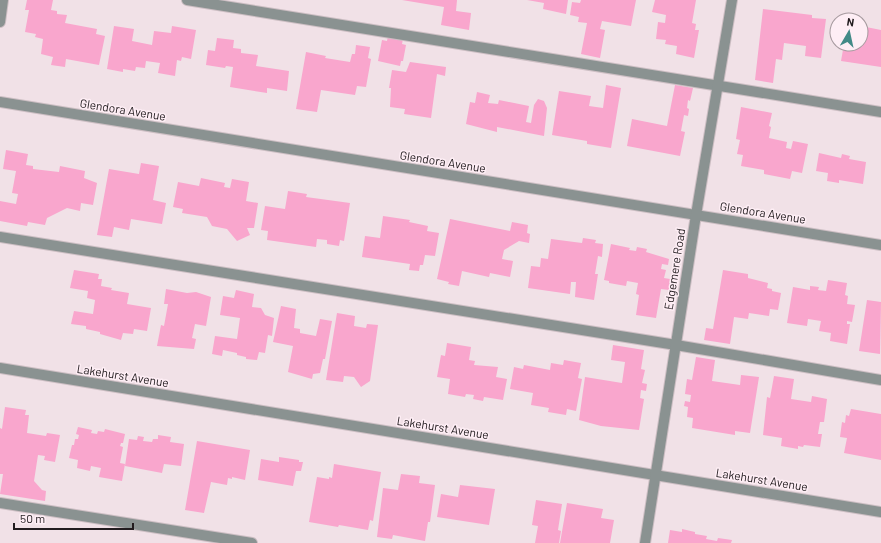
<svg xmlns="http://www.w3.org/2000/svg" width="881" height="543" font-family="Barlow,sans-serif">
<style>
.building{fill:#f9a6cd}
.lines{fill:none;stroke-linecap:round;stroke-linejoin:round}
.minor-casing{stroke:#ccbec3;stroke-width:12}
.minor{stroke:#8a9291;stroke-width:10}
.labels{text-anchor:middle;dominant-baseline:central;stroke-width:3;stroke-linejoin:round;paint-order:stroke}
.street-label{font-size:12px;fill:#221c1f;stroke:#feeef5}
</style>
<rect width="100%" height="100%" fill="#f1e1e7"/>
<g class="building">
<polygon points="27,0 53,0 51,10 57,11 57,14 67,15 65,23 97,29 96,34 105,36 99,65 66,59 65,67 51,65 53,57 41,54 43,39 35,37 36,34 25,32 29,10 25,10"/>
<polygon points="402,0 457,0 456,11 471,13 469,30 441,25 444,7"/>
<polygon points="527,0 568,0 566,14 543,9 544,3"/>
<polygon points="581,0 636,0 631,26 602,21 600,29 605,30 600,58 581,54 587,23 578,22 579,17 570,15 572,2 580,3"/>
<polygon points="655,0 696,0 692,23 696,24 695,30 699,30 694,58 676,54 677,46 665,44 666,40 656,39 658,22 665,23 666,15 652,12"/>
<polygon points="763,9 812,15 812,18 826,19 821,58 805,56 806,46 784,43 782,60 776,59 773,83 755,80"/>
<polygon points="114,26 134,29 132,41 152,45 154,31 171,33 172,26 196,30 191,59 182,57 181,61 177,60 175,76 158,73 160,63 146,61 145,68 136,67 135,71 123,69 123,72 107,69"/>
<polygon points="861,26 881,30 881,67 841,61 844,44 861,44"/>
<polygon points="388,36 403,39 402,44 406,45 403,61 401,61 400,66 378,61 382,40 387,41"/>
<polygon points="217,38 234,40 233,48 241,49 241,53 258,55 256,66 289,71 287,91 267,88 267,93 230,87 233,67 226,66 225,68 206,65 208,50 215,51"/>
<polygon points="356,45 370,47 368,58 371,59 366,87 357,86 355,95 321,90 317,112 296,109 306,52 326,56 325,58 350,62 352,54 355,54"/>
<polygon points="410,62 446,67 445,76 437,74 431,118 404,114 405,109 390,107 391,88 389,88 392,70 406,72"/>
<polygon points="606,85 621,88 611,148 587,144 587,141 552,135 559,91 591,96 589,106 603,108"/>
<polygon points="675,85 693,88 690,101 688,100 687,108 689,109 688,116 684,115 681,131 685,132 680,156 627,146 632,119 667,126"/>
<polygon points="477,92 490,95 488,103 498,104 499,100 529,106 526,122 531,123 534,105 538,99 544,101 547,108 544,136 497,127 497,132 466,124 470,102 475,103"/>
<polygon points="741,107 772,113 769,126 771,127 769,138 787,142 786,148 791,149 793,141 808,144 802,173 792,171 790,179 764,174 764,170 741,166 743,155 737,154 740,140 736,139"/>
<polygon points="6,150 28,154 26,165 33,166 33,169 59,172 60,166 85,171 84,178 97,183 93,205 81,203 80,211 67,208 47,218 45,225 28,222 27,226 0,221 0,201 16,204 18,194 12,193 16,171 3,169"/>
<polygon points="819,153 841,158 842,154 850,156 849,159 866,162 863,184 839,180 839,183 827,181 828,173 816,171"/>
<polygon points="141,163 159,166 153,200 166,203 162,224 131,219 129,230 114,227 112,237 97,235 109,169 139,174"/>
<polygon points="201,178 225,183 224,187 230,188 232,179 249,182 246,201 258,203 254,228 247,228 250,235 237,241 227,229 212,226 207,217 182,213 183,209 173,207 178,182 199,186"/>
<polygon points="288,191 307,194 306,197 350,203 344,241 340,240 339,246 327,244 327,240 317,239 316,247 267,240 268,231 261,230 265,206 285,209"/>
<polygon points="383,216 410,220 409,222 428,226 427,231 439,233 435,256 425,255 423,265 420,265 419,271 409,270 410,264 362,257 365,236 380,238"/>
<polygon points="450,219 510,231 512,222 528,225 527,233 530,234 529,243 519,241 504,250 502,259 513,261 510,277 490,273 489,277 462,271 459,286 448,284 449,282 437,279"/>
<polygon points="583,238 596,240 595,243 603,244 602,257 598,256 595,274 598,274 594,300 575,297 576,282 571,282 570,294 528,288 531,266 540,267 541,258 548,259 551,239 582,243"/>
<polygon points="611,244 630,248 629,250 636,251 637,247 647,249 646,252 669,259 668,265 662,264 661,269 666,270 664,278 670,279 669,290 661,289 656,318 636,315 639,295 636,294 638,283 627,281 626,286 609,283 609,281 604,280"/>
<polygon points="74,270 99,274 98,279 102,279 101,286 112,288 111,290 129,293 127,304 151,308 147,331 134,329 133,334 123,333 121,340 100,334 100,332 86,329 86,326 71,324 74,311 93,314 95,300 87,298 88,291 70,288"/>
<polygon points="723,270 748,274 748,278 768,283 767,288 772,289 772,291 781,293 778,310 770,309 769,316 749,313 748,319 734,317 730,344 704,340 706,328 713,329"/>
<polygon points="828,280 847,283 845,295 848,296 847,304 855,305 852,322 847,321 847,324 850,324 847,344 830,341 831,333 819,331 821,321 808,319 807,326 787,323 793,287 810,290 810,286 819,287 818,290 826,291"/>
<polygon points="166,289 187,293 196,292 211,297 206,326 195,324 192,338 196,339 194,349 157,346 161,325 164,326 168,304 164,304"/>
<polygon points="236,290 254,294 252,307 261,308 265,315 274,318 272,336 268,335 265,353 259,352 257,360 246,359 246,357 237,355 237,353 223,350 222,356 212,354 215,336 237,339 240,318 220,315 223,296 234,298"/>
<polygon points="867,300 881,302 880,354 859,351"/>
<polygon points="281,306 296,309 294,328 300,329 300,333 316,336 320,319 332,321 325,359 323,359 320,373 313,374 312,379 288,372 293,346 273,342"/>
<polygon points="337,313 355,316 354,326 366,328 367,324 378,325 370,381 361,387 354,377 344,376 343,382 326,380"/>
<polygon points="447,343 471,347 469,360 475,361 474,365 498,367 496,377 507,379 503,400 484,397 483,401 473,399 474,395 466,394 465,397 448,394 450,379 437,377 441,355 445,356"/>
<polygon points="613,345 644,350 641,369 645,370 642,383 647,384 646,391 641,390 640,398 644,399 639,430 601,426 579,420 585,377 622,383 625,362 611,360"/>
<polygon points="696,357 715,360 712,381 740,385 741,375 759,377 750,433 735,431 735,435 692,428 693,418 687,417 688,407 684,406 685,401 690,402 691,395 685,394 687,379 692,380"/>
<polygon points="564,360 581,363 578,378 582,379 576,411 567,409 566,415 548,412 549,408 531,405 533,393 510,389 514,367 523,369 524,365 550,370 551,363 563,365"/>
<polygon points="774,376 794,379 791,399 811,402 812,396 827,399 824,422 820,422 818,434 822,434 820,447 804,445 803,447 798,446 798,449 781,446 782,438 763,435 767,397 770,398"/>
<polygon points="5,407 26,410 25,415 29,415 27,433 46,436 47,433 60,435 55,462 44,460 45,456 38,455 34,481 42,490 46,491 45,501 0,494 3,474 0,474 0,428 2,429"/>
<polygon points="851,409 881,414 881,460 844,453 847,438 840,437 842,422 845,423 846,415 849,416"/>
<polygon points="78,427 92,430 91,433 97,434 98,431 104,432 105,429 125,434 123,443 121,443 120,446 123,447 120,463 125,464 122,481 99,477 101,468 91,466 90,471 77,468 78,460 69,458 72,445 74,445 75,439 78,439 79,435 76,434"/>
<polygon points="158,435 171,437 170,442 184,444 181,466 164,464 162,473 125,466 129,439 137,440 138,436 144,437 143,441 152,442 153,439 158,439"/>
<polygon points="197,441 250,450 245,480 232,477 232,479 228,478 227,485 211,482 204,513 185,510"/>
<polygon points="279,457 299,460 299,462 303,462 301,471 296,471 293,486 258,480 261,459 279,462"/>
<polygon points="334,464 381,472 373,521 370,520 368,530 339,525 338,527 309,522 317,477 329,479 329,477 332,478"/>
<polygon points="401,474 420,476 419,483 435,485 430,522 428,522 425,541 393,535 392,539 377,537 383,488 398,490"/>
<polygon points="460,485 495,489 489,525 437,517 441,494 458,497"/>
<polygon points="536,500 562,504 558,530 561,531 559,543 535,543 538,526 532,525"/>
<polygon points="567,503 603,509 601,518 614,520 610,543 560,543"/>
<polygon points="682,529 695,532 695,534 707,536 706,539 717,541 718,538 732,540 731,543 668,543 670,530 682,532"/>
</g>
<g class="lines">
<g class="minor-casing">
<g id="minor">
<polyline points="187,0 881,112"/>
<polyline points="0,22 3,0"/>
<polyline points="0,102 881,245"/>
<polyline points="0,237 676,345 881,380"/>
<polyline points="0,368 881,512"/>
<polyline points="0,503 252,543"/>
<polyline points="645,543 696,215 732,0"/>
</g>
</g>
<use href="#minor" class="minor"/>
</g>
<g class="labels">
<g class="street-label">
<text transform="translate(123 109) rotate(9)">Glendora Avenue</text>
<text transform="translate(443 161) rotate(9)">Glendora Avenue</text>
<text transform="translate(763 212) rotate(9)">Glendora Avenue</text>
<text transform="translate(674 269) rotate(-81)">Edgemere Road</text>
<text transform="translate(123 375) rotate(9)">Lakehurst Avenue</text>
<text transform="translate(443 427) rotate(9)">Lakehurst Avenue</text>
<text transform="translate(762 479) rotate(9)">Lakehurst Avenue</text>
</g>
</g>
<g transform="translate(849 32) rotate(9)"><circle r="19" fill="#feeef5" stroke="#a69a9f"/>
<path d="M0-3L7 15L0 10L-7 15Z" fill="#428a87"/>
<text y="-6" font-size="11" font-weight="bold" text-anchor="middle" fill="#221c1f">N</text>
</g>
<path d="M14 523v6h119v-6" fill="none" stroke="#221c1f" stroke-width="2"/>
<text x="20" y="523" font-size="12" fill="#221c1f" stroke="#feeef5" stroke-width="3" paint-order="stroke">50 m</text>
</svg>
